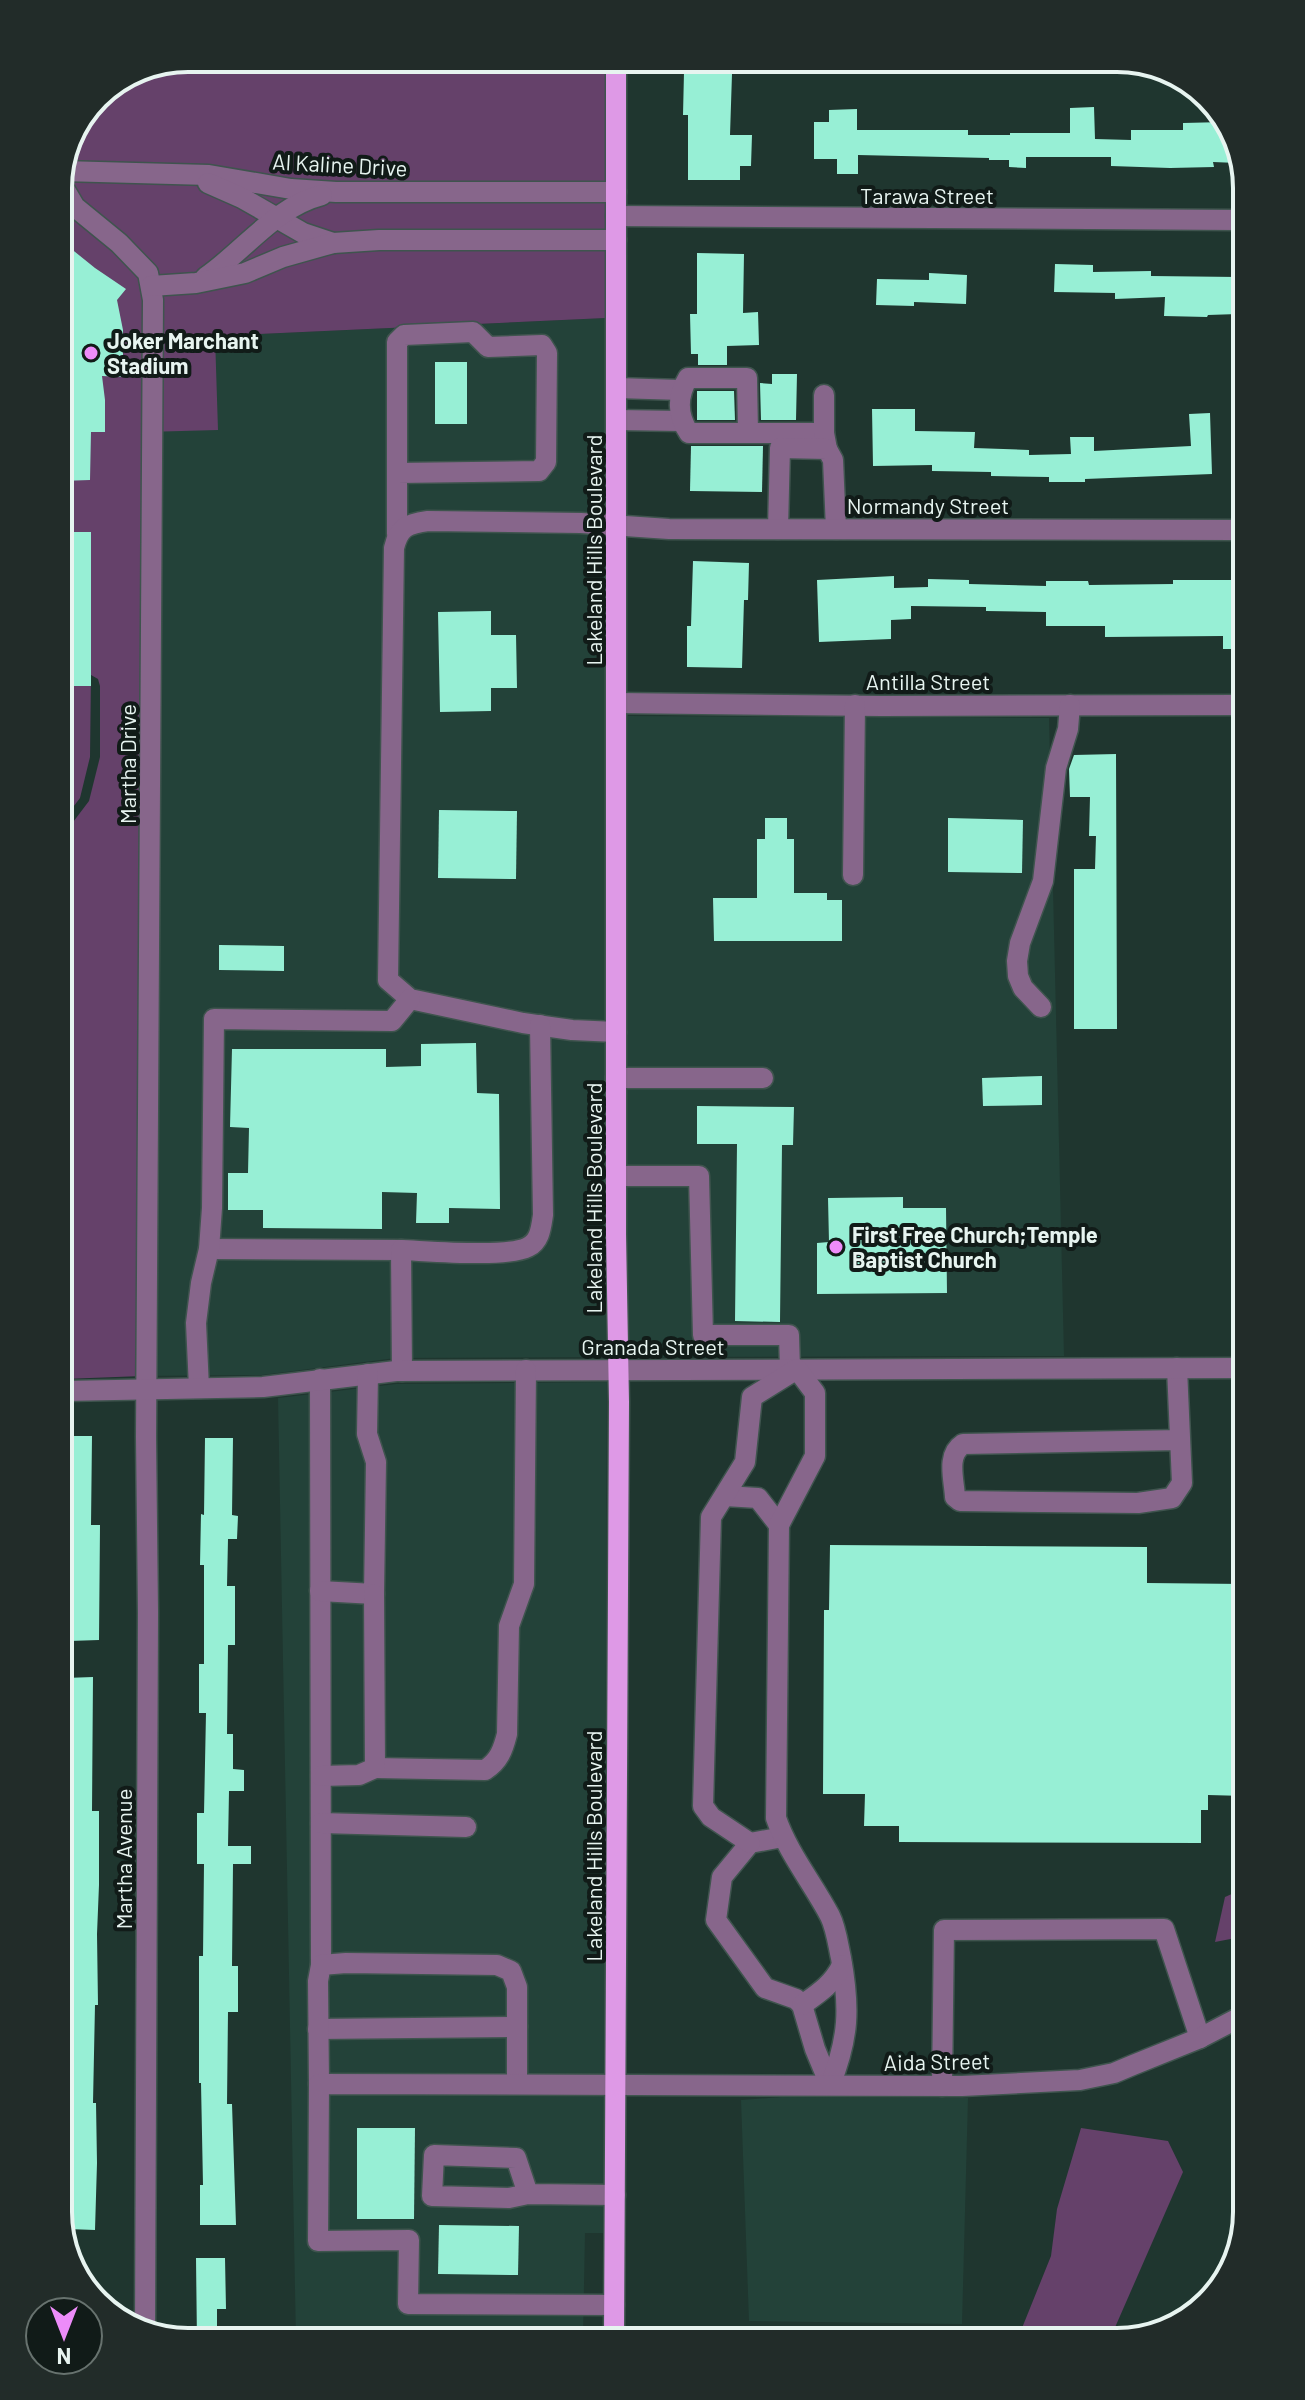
<svg xmlns="http://www.w3.org/2000/svg" width="1305" height="2400" font-family="Barlow,sans-serif">
<style>
.built{fill:#234239}
.green{fill:#65416a}
.building{fill:#97efd5}
.lines{fill:none;stroke-linecap:round;stroke-linejoin:round}
.minor-casing{stroke:#3f544e;stroke-width:23}
.major-casing{stroke:#3f544e;stroke-width:23}
.minor{stroke:#87668b;stroke-width:20}
.major{stroke:#de99e6;stroke-width:20}
.poi-dot{fill:#ed8cf9;stroke:#111b18;stroke-width:3}
.labels{text-anchor:middle;dominant-baseline:central;stroke-width:8;stroke-linejoin:round;paint-order:stroke}
.street-label{font-size:22px;fill:#e7f4f0;stroke:#111b18}
.poi-label{font-size:22px;font-weight:bold;fill:#e7f4f0;stroke:#111b18;text-anchor:start}
.rim{fill:none;stroke:#e7f4f0;stroke-width:4}
</style>
<rect width="100%" height="100%" fill="#1f362f"/>
<g class="built">
<polygon points="606,318 605,1234 607,1357 396,1358 262,1375 142,1376 145,432 215,336"/>
<polygon points="628,716 1049,718 1064,1356 629,1357 627,1234"/>
<polygon points="607,1382 604,2233 585,2233 583,2338 296,2341 278,1398 396,1384"/>
<polygon points="782,2097 968,2098 962,2324 749,2321 741,2100"/>
</g>
<g class="green">
<polygon points="188,58 605,58 606,318 215,336 218,430 145,432 142,1376 64,1379 61,838 89,801 100,757 100,686 98,679 91,675 90,757 80,798 61,823 58,180 96,96"/>
<polygon points="1245,1888 1246,1936 1215,1942 1225,1897"/>
<polygon points="1081,2128 1168,2141 1183,2172 1113,2332 1020,2333 1051,2256 1057,2209"/>
</g>
<g class="building">
<polygon points="684,72 732,74 730,135 752,135 751,166 740,166 740,180 688,180 688,115 683,115"/>
<polygon points="1094,107 1095,139 1131,140 1131,130 1183,130 1183,123 1224,122 1237,138 1237,163 1213,162 1214,167 1170,168 1111,166 1111,157 1026,157 1026,168 1009,167 1009,160 989,160 989,158 858,155 858,174 837,174 837,159 814,159 814,122 829,122 829,110 857,109 857,130 968,130 968,135 1010,135 1010,133 1070,133 1070,108"/>
<polygon points="59,239 95,268 126,289 117,300 123,330 123,377 102,376 105,400 105,432 91,432 90,480 60,481"/>
<polygon points="697,253 744,254 743,313 758,312 759,345 727,346 727,365 698,365 698,354 691,354 690,314 697,314"/>
<polygon points="1055,264 1093,265 1093,272 1151,271 1151,276 1238,277 1238,314 1208,315 1207,317 1164,316 1165,297 1115,299 1115,293 1054,292"/>
<polygon points="929,273 967,275 966,304 914,302 914,306 876,305 877,279 929,280"/>
<rect x="435" y="362" width="32" height="62"/>
<polygon points="772,374 797,374 796,420 761,420 760,383 772,384"/>
<polygon points="697,391 734,391 735,420 697,420"/>
<polygon points="872,409 915,409 915,431 975,432 974,448 1029,450 1029,455 1071,454 1070,437 1094,437 1094,451 1191,446 1189,414 1210,413 1212,474 1085,479 1085,482 1049,482 1049,477 991,476 991,472 932,471 932,465 873,466"/>
<polygon points="691,446 763,446 762,492 690,491"/>
<polygon points="60,532 91,532 91,686 61,686"/>
<polygon points="693,561 749,563 748,600 744,600 742,668 687,667 687,626 691,626"/>
<polygon points="894,576 894,588 928,587 928,579 969,580 969,584 1046,586 1046,581 1088,581 1089,585 1173,584 1173,580 1239,580 1239,649 1223,649 1223,636 1105,637 1105,626 1046,626 1046,612 986,611 986,607 911,606 911,619 891,620 891,639 819,642 817,580"/>
<polygon points="491,611 491,635 516,635 517,688 491,688 491,711 440,712 438,612"/>
<polygon points="1116,754 1117,1029 1074,1029 1074,869 1095,869 1096,836 1089,836 1090,797 1070,797 1069,769 1074,755"/>
<polygon points="439,810 517,811 516,879 438,878"/>
<polygon points="765,818 787,818 787,839 794,839 794,893 827,893 827,900 842,900 842,941 714,941 713,898 757,898 757,839 765,839"/>
<polygon points="948,818 1023,820 1022,873 948,872"/>
<polygon points="219,945 284,946 284,971 219,970"/>
<polygon points="476,1043 477,1093 499,1094 500,1209 449,1208 449,1223 416,1223 417,1193 382,1192 382,1229 263,1228 263,1210 228,1210 228,1173 248,1173 249,1128 230,1127 232,1049 386,1049 386,1067 421,1066 421,1044"/>
<polygon points="1042,1076 1042,1105 983,1106 982,1078"/>
<polygon points="697,1106 794,1107 793,1145 782,1145 780,1322 735,1321 737,1144 697,1144"/>
<polygon points="903,1197 903,1208 946,1208 947,1293 817,1294 817,1243 829,1242 828,1198"/>
<polygon points="64,1436 92,1436 91,1525 100,1525 99,1640 69,1641 68,1563 65,1563"/>
<polygon points="205,1438 233,1438 232,1515 238,1516 237,1539 228,1539 227,1586 235,1586 235,1645 228,1645 227,1734 233,1734 233,1769 244,1770 244,1791 229,1791 228,1846 251,1846 251,1864 233,1864 232,1966 238,1966 238,2012 228,2012 227,2104 232,2104 236,2225 200,2225 200,2185 203,2185 201,2083 199,2083 199,1956 203,1956 204,1864 197,1864 197,1813 204,1813 206,1713 199,1713 199,1664 204,1664 204,1565 200,1565 201,1514 204,1515"/>
<polygon points="830,1545 1147,1547 1147,1583 1244,1584 1245,1796 1208,1795 1208,1810 1201,1810 1201,1843 899,1842 899,1826 864,1826 865,1794 823,1794 824,1610 829,1610"/>
<polygon points="93,1677 92,1811 99,1811 99,1885 97,1934 98,2005 95,2005 93,2103 96,2103 97,2163 95,2230 68,2229 68,2177 70,2177 67,1956 69,1956 72,1860 71,1850 66,1850 65,1678"/>
<polygon points="357,2128 415,2128 414,2219 357,2219"/>
<polygon points="439,2225 519,2226 518,2275 438,2274"/>
<polygon points="196,2258 225,2258 226,2309 217,2309 217,2341 197,2342"/>
</g>
<g class="lines">
<g class="minor-casing">
<g id="minor">
<polyline points="62,171 209,175 291,189 336,192 616,192"/>
<polyline points="60,176 62,185 75,207 119,243 148,273 153,300 146,1437 148,1612 145,2330"/>
<polyline points="208,183 242,198 303,233 333,243"/>
<polyline points="616,216 1237,220"/>
<path d="M 206,277 C 245,250 275,207 322,195"/>
<polyline points="151,286 196,283 245,273 283,257 333,243 379,240 616,240"/>
<polyline points="617,388 681,390"/>
<polyline points="617,420 681,421"/>
<path d="M 748,432 L 747,378 L 688,378 C 677,396 677,415 689,433 L 824,433 L 827,449"/>
<polyline points="824,433 824,395"/>
<polyline points="397,473 539,471 546,462 547,353 542,345 488,347 473,332 404,335 397,342 397,534"/>
<polyline points="778,529 780,448 827,449 833,460 836,529"/>
<polyline points="617,703 881,706 1240,705"/>
<polyline points="853,875 855,705"/>
<polyline points="1041,1007 1023,988 1018,976 1017,961 1020,943 1043,881 1056,768 1068,729 1070,705"/>
<path d="M 616,1032 L 572,1030 L 523,1023 L 410,999 L 388,980 L 394,548 C 399,527 407,524 428,521 L 581,523 L 669,529 L 1239,530"/>
<polyline points="616,1078 763,1078"/>
<polyline points="616,1176 699,1176 703,1335 789,1335 790,1369"/>
<polyline points="209,1249 401,1250"/>
<path d="M 1177,1368 L 1182,1483 L 1172,1498 L 1138,1503 L 960,1501 L 955,1497 C 954,1479 946,1455 963,1444 L 1180,1440"/>
<path d="M 402,1371 L 401,1250 C 428,1251 507,1258 528,1247 C 540,1241 541,1228 543,1215 L 540,1025"/>
<polyline points="320,1379 321,1965"/>
<polyline points="199,1388 196,1323 201,1283 209,1249 212,1208 214,1019 392,1021 410,999"/>
<polyline points="64,1391 263,1387 396,1371 1243,1368"/>
<polyline points="725,1496 758,1498 779,1525"/>
<polyline points="320,1591 374,1594 376,1462 367,1434 368,1374"/>
<path d="M 375,1768 L 485,1770 C 499,1761 503,1750 507,1734 L 509,1626 L 524,1584 L 526,1370"/>
<polyline points="321,1776 359,1775 375,1768 374,1594"/>
<polyline points="321,1823 466,1827"/>
<polyline points="783,1837 750,1843 722,1877 716,1920 765,1988 796,1999 802,2005 815,2049 830,2085"/>
<path d="M 750,1843 L 711,1817 L 703,1806 L 711,1517 L 745,1462 L 752,1397 L 797,1369 L 815,1393 L 815,1456 L 779,1525 L 776,1818 C 788,1853 812,1882 830,1916 C 836,1928 838,1944 841,1958 C 850,2008 849,2038 830,2085"/>
<path d="M 802,2005 C 819,1993 833,1984 842,1965"/>
<polyline points="318,2029 517,2027"/>
<polyline points="319,2084 318,1981 321,1965 346,1963 497,1965 511,1971 517,1987 517,2084"/>
<polyline points="942,2086 944,1930 1164,1929 1200,2038"/>
<polyline points="528,2194 516,2158 434,2155 432,2196 509,2198 528,2194 615,2195"/>
<polyline points="614,2305 408,2304 409,2240 318,2241 319,2084 962,2086 1080,2080 1114,2073 1133,2065 1200,2038 1246,2014"/>
</g>
</g>
<g class="major-casing">
<polyline id="major" points="614,2337 619,1402 616,1234 616,58"/>
</g>
<use href="#minor" class="minor"/>
<use href="#major" class="major"/>
</g>
<g class="poi-dot">
<circle cx="91" cy="353" r="8"/>
<circle cx="836" cy="1247" r="8"/>
</g>
<g class="labels">
<g class="street-label">
<text transform="translate(340 164) rotate(3)">Al Kaline Drive</text>
<text x="927" y="195">Tarawa Street</text>
<text x="928" y="505">Normandy Street</text>
<text transform="translate(593 550) rotate(-90)">Lakeland Hills Boulevard</text>
<text x="928" y="681">Antilla Street</text>
<text transform="translate(127 764) rotate(-90)">Martha Drive</text>
<text transform="translate(593 1198) rotate(-90)">Lakeland Hills Boulevard</text>
<text x="653" y="1346">Granada Street</text>
<text transform="translate(593 1846) rotate(-90)">Lakeland Hills Boulevard</text>
<text transform="translate(123 1859) rotate(-90)">Martha Avenue</text>
<text transform="translate(937 2061) rotate(-1)">Aida Street</text>
</g>
<g class="poi-label">
<text x="107" y="340">Joker Marchant<tspan x="107" dy="25">Stadium</tspan></text>
<text x="852" y="1234">First Free Church;Temple<tspan x="852" dy="25">Baptist Church</tspan></text>
</g>
</g>
<path d="M0 0H1305V2400H0ZM188 72H1117A116 116 0 0 1 1233 188V2212A116 116 0 0 1 1117 2328H188A116 116 0 0 1 72 2212V188A116 116 0 0 1 188 72Z" fill="#222c29" fill-rule="evenodd"/>
<path class="rim" d="M188 72H1117A116 116 0 0 1 1233 188V2212A116 116 0 0 1 1117 2328H188A116 116 0 0 1 72 2212V188A116 116 0 0 1 188 72Z"/>
<g transform="translate(64 2336) rotate(180)"><circle r="38" fill="#111b18" stroke="#67726e" stroke-width="2"/>
<path d="M0-6L14 30L0 20L-14 30Z" fill="#ed8cf9"/>
<text y="-12" font-size="22" font-weight="bold" text-anchor="middle" fill="#e7f4f0">N</text>
</g>
</svg>
